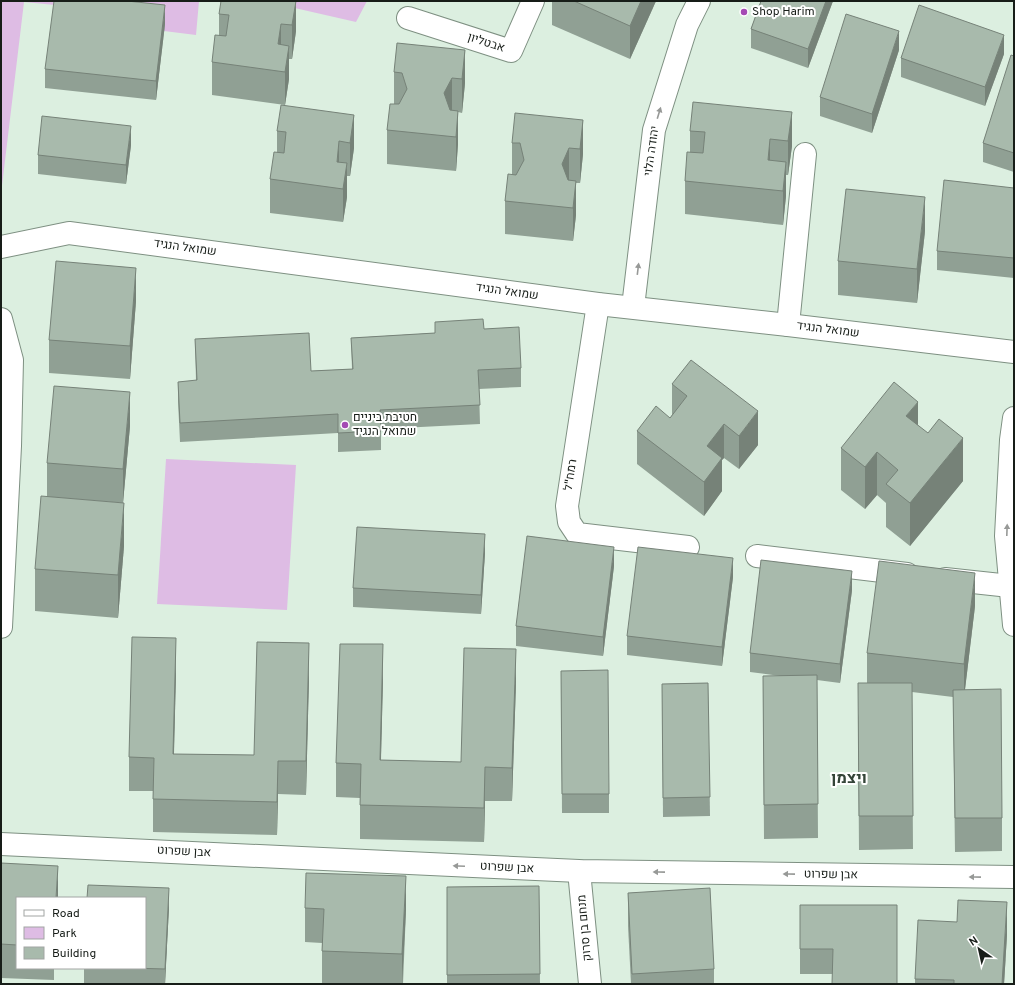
<svg xmlns="http://www.w3.org/2000/svg" width="1015" height="985" font-family="Overpass,Heebo,sans-serif">
<style>
.green{fill:#debce4}
.lines{fill:none;stroke-linecap:round;stroke-linejoin:round}
.minor-casing{stroke:#7e9082;stroke-width:24}
.minor{stroke:#fff;stroke-width:22}
.wall{fill:#90a094}
.shaded-wall{fill:#768278}
.building{fill:#a8baac;stroke:#768278}
.oneway{fill:#979997}
.poi-dot{fill:#a449b4;stroke:#fff;stroke-width:1.5}
.labels{text-anchor:middle;dominant-baseline:central;stroke-width:4;stroke-linejoin:round;paint-order:stroke}
.poi-label{font-size:12px;fill:#171d18;stroke:#fff;text-anchor:start}
.street-label{font-size:12px;fill:#171d18;stroke:#fff}
.district-label{font-size:16px;font-weight:bold;fill:#344438;stroke:#fff}
</style>
<rect width="100%" height="100%" fill="#dcefe0"/>
<g class="green">
<polygon points="1,1 199,1 196,35 164,31 55,5 24,2 1,194"/>
<polygon points="264,1 367,1 356,22"/>
<polygon points="166,459 296,465 287,610 157,604"/>
</g>
<g class="lines">
<g class="minor-casing">
<g id="minor">
<polyline points="408,18 511,51 533,1"/>
<polyline points="1,247 69,233 598,304 788,325 1014,352"/>
<polyline points="598,304 567,506 569,522 577,534 688,547"/>
<polyline points="633,307 654,130 687,25 699,1"/>
<polyline points="1,319 12,360 10,446 1,627"/>
<polyline points="788,325 805,154"/>
<polyline points="1014,418 1011,440 1006,536 1014,625"/>
<polyline points="757,556 907,574"/>
<polyline points="945,579 1010,586"/>
<polyline points="1,844 579,871 1014,877"/>
<polyline points="579,871 590,984"/>
</g>
</g>
<use href="#minor" class="minor"/>
</g>
<g class="wall">
<polygon points="296,1 296,31 292,59 289,59 289,79 285,105 212,95 212,62 219,36 219,14"/>
<polygon points="552,1 656,1 630,59 552,25"/>
<polygon points="761,1 833,1 808,68 751,48 751,29"/>
<polygon points="165,24 156,100 45,88 45,69"/>
<polygon points="465,50 465,83 462,113 458,112 458,144 456,171 387,164 387,130 394,104 394,72"/>
<polygon points="899,50 872,133 820,116 820,97"/>
<polygon points="1004,54 985,106 901,77 901,58"/>
<polygon points="1014,56 1014,172 983,162 983,143"/>
<polygon points="792,112 792,146 788,175 786,175 786,196 783,225 685,214 685,181 690,152 690,131"/>
<polygon points="354,115 354,148 350,176 347,176 347,197 343,222 270,213 270,179 277,153 277,131"/>
<polygon points="583,120 583,154 580,183 576,183 576,215 573,241 505,234 505,201 512,174 512,143"/>
<polygon points="131,145 126,184 38,174 38,155"/>
<polygon points="1014,188 1014,278 937,270 937,251"/>
<polygon points="925,231 917,303 838,295 838,261"/>
<polygon points="136,301 130,379 49,373 49,340"/>
<polygon points="435,322 484,329 521,368 521,387 479,389 480,424 381,429 381,450 338,452 338,433 180,442 178,401 178,382 196,381 195,339 311,371 352,369 351,338 435,333"/>
<polygon points="672,384 758,445 739,469 724,458 722,460 722,491 704,516 637,464 637,431 670,418 672,415"/>
<polygon points="130,426 123,503 47,497 47,463"/>
<polygon points="918,426 963,481 910,546 886,527 886,503 877,495 865,509 841,490 841,448"/>
<polygon points="124,546 118,618 35,611 35,569"/>
<polygon points="485,553 481,614 353,607 353,588"/>
<polygon points="614,566 603,656 516,646 516,626"/>
<polygon points="733,577 722,666 627,655 627,636"/>
<polygon points="852,590 840,683 817,680 818,838 764,839 763,676 780,676 750,672 750,653"/>
<polygon points="975,606 965,689 1002,818 1002,851 955,852 953,697 912,692 913,849 859,850 858,717 867,683 867,653"/>
<polygon points="561,671 609,794 609,813 562,813"/>
<polygon points="176,672 174,754 254,755 309,676 306,795 278,794 277,835 153,832 153,791 129,791 129,757"/>
<polygon points="383,678 381,760 461,762 516,683 512,801 485,801 484,842 360,839 360,798 336,797 336,763"/>
<polygon points="708,683 710,816 663,817 662,684"/>
<polygon points="1,863 58,898 17,898 17,968 54,968 54,980 1,978"/>
<polygon points="539,886 540,984 447,984 447,887"/>
<polygon points="628,893 714,969 714,984 631,984 628,926"/>
<polygon points="800,905 897,905 833,974 800,974"/>
<polygon points="169,907 165,984 84,984 84,968 145,968"/>
<polygon points="305,908 406,910 403,984 322,984 322,943 305,942"/>
<polygon points="1007,935 1004,984 915,984 915,979"/>
</g>
<g class="shaded-wall">
<polygon points="296,1 296,31 292,59 292,25"/>
<polygon points="641,1 656,1 630,59 630,26"/>
<polygon points="826,1 833,1 808,68 808,49"/>
<polygon points="165,5 165,24 156,100 156,81"/>
<polygon points="281,24 281,58 278,44"/>
<polygon points="899,31 899,50 872,133 872,114"/>
<polygon points="1004,35 1004,54 985,106 985,87"/>
<polygon points="289,46 289,79 285,105 285,72"/>
<polygon points="465,50 465,83 462,113 462,79"/>
<polygon points="452,78 452,112 444,127 444,93"/>
<polygon points="458,111 458,144 456,171 456,137"/>
<polygon points="792,112 792,146 788,175 788,141"/>
<polygon points="354,115 354,148 350,176 350,143"/>
<polygon points="583,120 583,154 580,183 580,149"/>
<polygon points="131,126 131,145 126,184 126,165"/>
<polygon points="770,139 770,173 768,160"/>
<polygon points="339,141 339,175 337,162"/>
<polygon points="569,148 569,182 562,197 562,164"/>
<polygon points="786,162 786,196 783,225 783,191"/>
<polygon points="347,163 347,197 343,222 343,189"/>
<polygon points="576,181 576,215 573,241 573,208"/>
<polygon points="925,197 925,231 917,303 917,269"/>
<polygon points="136,268 136,301 130,379 130,346"/>
<polygon points="130,392 130,426 123,503 123,469"/>
<polygon points="918,402 918,444 906,416"/>
<polygon points="758,411 758,445 739,469 739,436"/>
<polygon points="724,424 724,458 722,460 722,491 704,516 704,482 707,446"/>
<polygon points="963,438 963,481 910,546 910,503"/>
<polygon points="877,452 877,495 865,509 865,467"/>
<polygon points="124,503 124,546 118,618 118,575"/>
<polygon points="485,534 485,553 481,614 481,595"/>
<polygon points="614,547 614,566 603,656 603,637"/>
<polygon points="733,558 733,577 722,666 722,647"/>
<polygon points="852,571 852,590 840,683 840,664"/>
<polygon points="975,573 975,606 964,698 964,664"/>
<polygon points="176,638 176,672 173,787 173,754"/>
<polygon points="309,643 309,676 306,795 306,761"/>
<polygon points="383,644 383,678 380,794 380,760"/>
<polygon points="516,649 516,683 512,801 512,768"/>
<polygon points="278,761 278,794 277,835 277,802"/>
<polygon points="485,767 485,801 484,842 484,808"/>
<polygon points="58,866 58,898 56,898"/>
<polygon points="406,876 406,910 402,984 402,954"/>
<polygon points="169,888 169,907 165,984 165,969"/>
<polygon points="1007,902 1007,935 1004,984 1002,984"/>
</g>
<g class="building">
<polygon points="54,1 127,1 165,5 156,81 45,69"/>
<polygon points="221,1 296,1 292,25 281,24 278,44 289,46 285,72 212,62 215,35 226,36 229,15 219,14"/>
<polygon points="574,1 641,1 630,26"/>
<polygon points="761,1 826,1 808,49 751,29"/>
<polygon points="919,5 1004,35 985,87 901,58"/>
<polygon points="846,14 899,31 872,114 820,97"/>
<polygon points="397,43 465,50 462,79 452,78 444,93 450,110 458,111 456,137 387,130 390,104 399,104 407,89 402,73 394,72"/>
<polygon points="1011,55 1014,56 1014,153 983,143"/>
<polygon points="693,102 792,112 788,141 770,139 768,160 786,162 783,191 685,181 687,152 703,153 705,132 690,131"/>
<polygon points="281,105 354,115 350,143 339,141 337,162 347,163 343,189 270,179 274,152 284,153 286,132 277,131"/>
<polygon points="515,113 583,120 580,149 569,148 562,164 568,180 576,181 573,208 505,201 508,174 516,175 524,160 520,143 512,143"/>
<polygon points="42,116 131,126 126,165 38,155"/>
<polygon points="944,180 1014,188 1014,258 937,251"/>
<polygon points="846,189 925,197 917,269 838,261"/>
<polygon points="56,261 136,268 130,346 49,340"/>
<polygon points="483,319 484,329 519,327 521,368 478,370 480,405 380,410 381,431 338,433 338,414 180,423 178,382 197,380 195,339 309,333 311,371 353,369 351,338 435,333 435,322"/>
<polygon points="691,360 758,411 739,436 724,424 707,446 722,458 704,482 637,431 656,406 670,418 687,396 672,384"/>
<polygon points="894,382 918,402 906,416 928,433 939,419 963,438 910,503 886,484 898,470 877,452 865,467 841,448"/>
<polygon points="54,386 130,392 123,469 47,463"/>
<polygon points="41,496 124,503 118,575 35,569"/>
<polygon points="357,527 485,534 481,595 353,588"/>
<polygon points="527,536 614,547 603,637 516,626"/>
<polygon points="638,547 733,558 722,647 627,636"/>
<polygon points="761,560 852,571 840,664 750,653"/>
<polygon points="879,561 975,573 964,664 867,653"/>
<polygon points="132,637 176,638 173,754 254,755 257,642 309,643 306,761 278,761 277,802 153,799 154,758 129,757"/>
<polygon points="340,644 383,644 380,760 461,762 464,648 516,649 512,768 485,767 484,808 360,805 361,764 336,763"/>
<polygon points="608,670 609,794 562,794 561,671"/>
<polygon points="817,675 818,804 764,805 763,676"/>
<polygon points="708,683 710,797 663,798 662,684"/>
<polygon points="858,683 912,683 913,816 859,816"/>
<polygon points="1001,689 1002,818 955,818 953,690"/>
<polygon points="1,863 58,866 56,898 17,898 17,945 1,944"/>
<polygon points="306,873 406,876 402,954 322,951 324,909 305,908"/>
<polygon points="88,885 169,888 165,969 131,968 145,968 145,898 87,898"/>
<polygon points="539,886 540,974 447,975 447,887"/>
<polygon points="710,888 714,969 632,974 628,893"/>
<polygon points="958,900 1007,902 1002,984 954,984 954,980 915,979 918,920 957,922"/>
<polygon points="800,905 897,905 897,984 832,984 833,949 800,949"/>
</g>
<defs><path id="oneway-solid" d="M-6-.8H1V-3.2L6.5 0L1 3.2V.8H-6Z"/></defs>
<g class="oneway">
<use href="#oneway-solid" transform="translate(659 113) rotate(-73)"/>
<use href="#oneway-solid" transform="translate(638 269) rotate(-83)"/>
<use href="#oneway-solid" transform="translate(1007 530) rotate(-88)"/>
<use href="#oneway-solid" transform="translate(459 866) rotate(-177)"/>
<use href="#oneway-solid" transform="translate(659 872) rotate(-179)"/>
<use href="#oneway-solid" transform="translate(789 874) rotate(-179)"/>
<use href="#oneway-solid" transform="translate(975 877) rotate(-179)"/>
</g>
<g class="poi-dot">
<circle cx="744" cy="12" r="4"/>
<circle cx="345" cy="425" r="4"/>
</g>
<g class="labels">
<g class="poi-label">
<text x="752" y="12">Shop Harim</text>
<text x="353" y="418">חטיבת ביניים<tspan x="353" dy="14">שמואל הנגיד</tspan></text>
</g>
<g class="street-label">
<text transform="translate(486 43) rotate(18)">אבטליון</text>
<text transform="translate(652 151) rotate(-82)">יהודה הלוי</text>
<text transform="translate(185 248) rotate(8)">שמואל הנגיד</text>
<text transform="translate(507 292) rotate(8)">שמואל הנגיד</text>
<text transform="translate(828 330) rotate(7)">שמואל הנגיד</text>
<text transform="translate(571 475) rotate(-81)">רמח"ל</text>
<text transform="translate(184 852) rotate(3)">אבן שפרוט</text>
<text transform="translate(507 868) rotate(3)">אבן שפרוט</text>
<text transform="translate(831 875) rotate(1)">אבן שפרוט</text>
<text transform="translate(585 928) rotate(-95)">מנחם בן סרוק</text>
</g>
<g class="district-label">
<text x="849" y="779">ויצמן</text>
</g>
</g>
<rect width="1015" height="985" fill="none" stroke="#171d18" stroke-width="4"/>
<rect x="16" y="897" width="130" height="72" fill="#ffffff" stroke="#a2a5a3"/>
<rect x="24" y="910" width="20" height="6" fill="#ffffff" stroke="#a2a5a3"/>
<text x="52" y="917" font-size="12" fill="#171d18">Road</text>
<rect x="24" y="927" width="20" height="12" fill="#debce4" stroke="#a2a5a3"/>
<text x="52" y="937" font-size="12" fill="#171d18">Park</text>
<rect x="24" y="947" width="20" height="12" fill="#a8baac" stroke="#a2a5a3"/>
<text x="52" y="957" font-size="12" fill="#171d18">Building</text>
<g transform="translate(979 949) rotate(326)" stroke="#ffffff" stroke-width="3" paint-order="stroke">
<path d="M0-3L7 15L0 10L-7 15Z" fill="#171d18"/>
<text y="-6" font-size="11" font-weight="bold" text-anchor="middle" fill="#171d18">N</text>
</g>
</svg>
